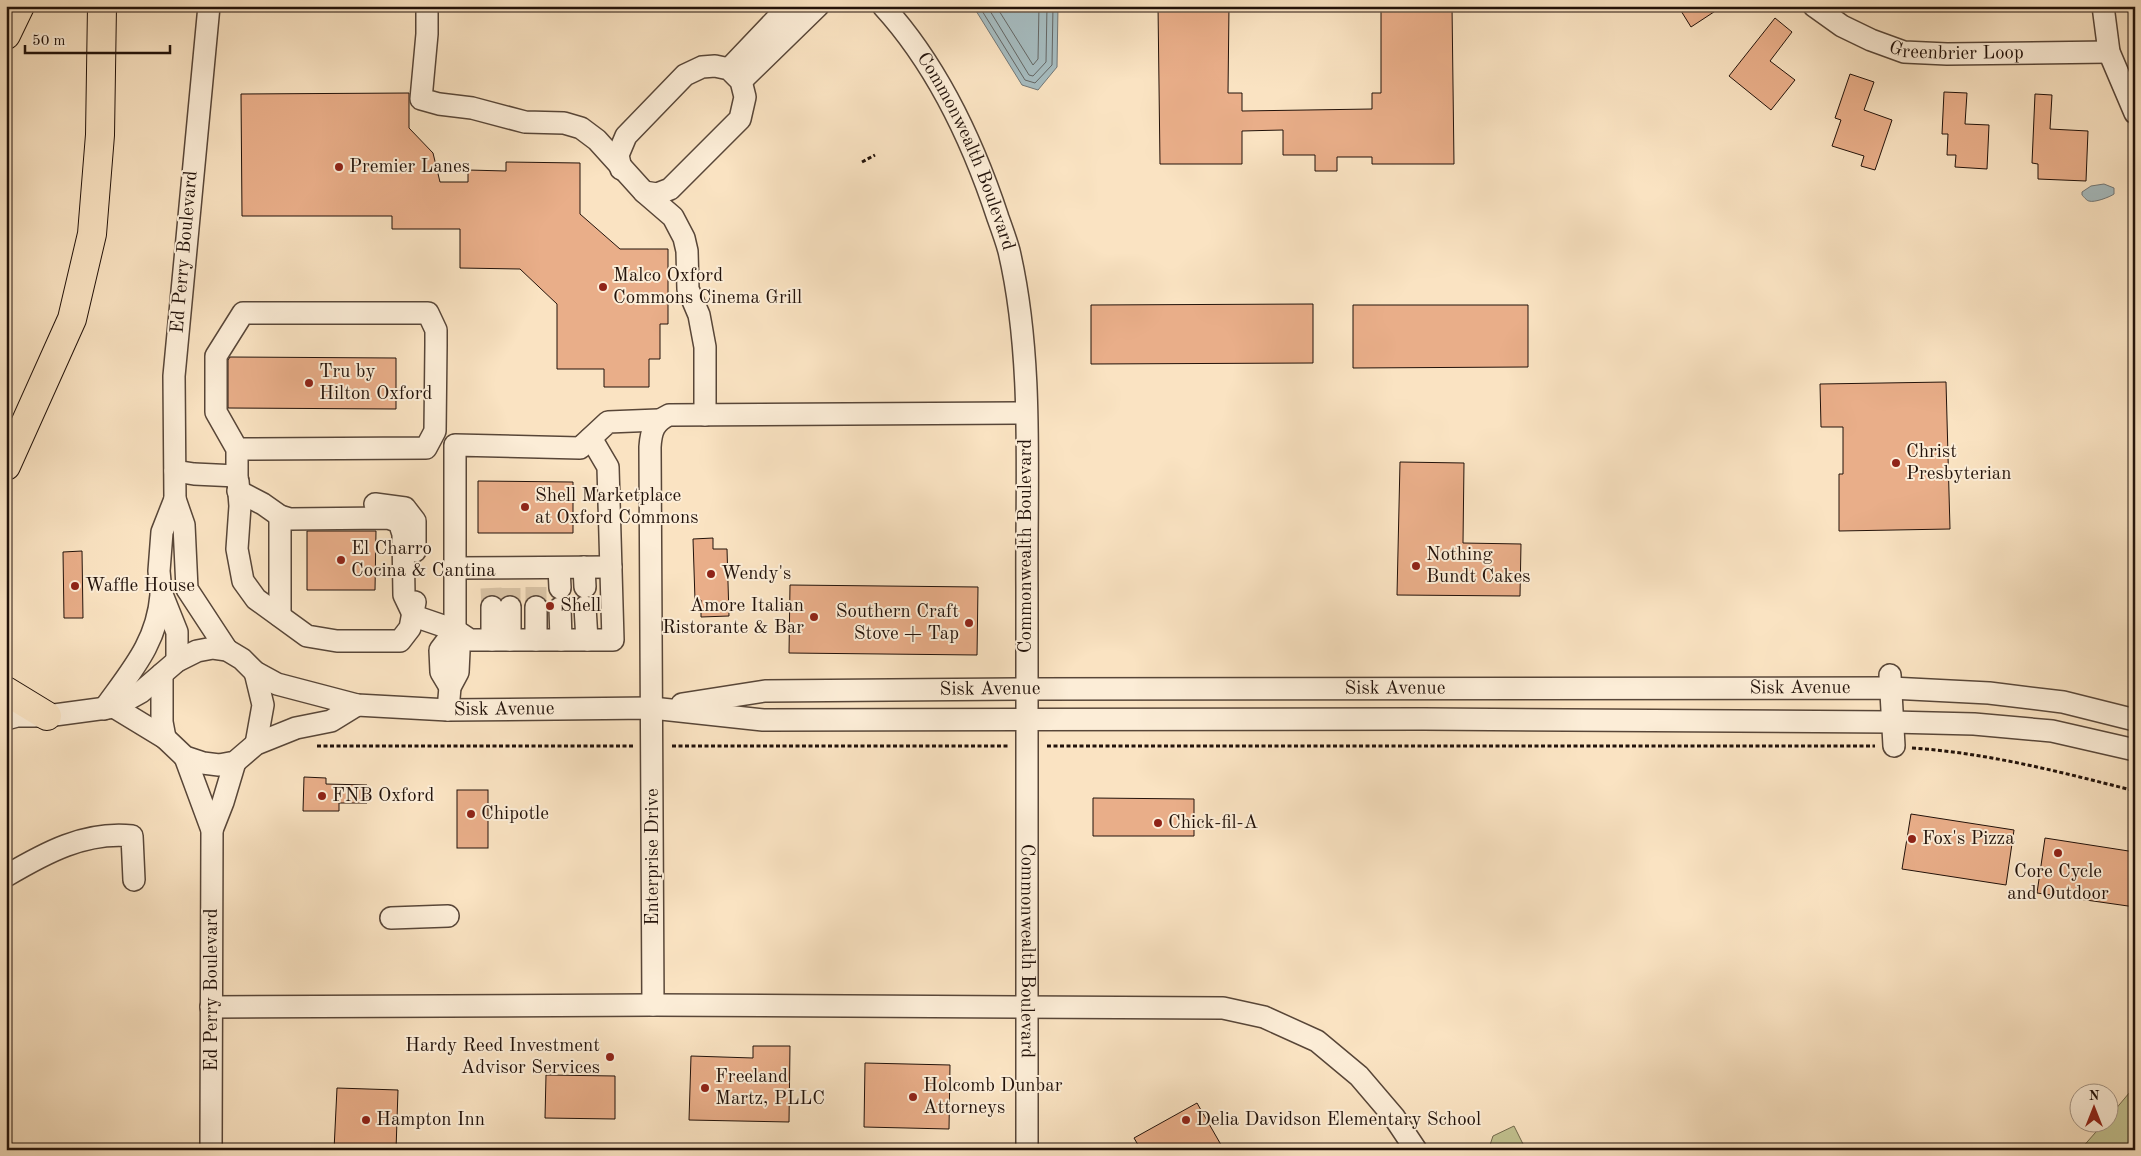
<svg xmlns="http://www.w3.org/2000/svg" width="2141" height="1156" font-family="'Old Standard TT',serif">
<style>
.green{fill:#c2c290;stroke:#726a4d}
.water{fill:#a5bbbf;stroke:#717777}
.lines{fill:none;stroke-linecap:round;stroke-linejoin:round}
.shore{stroke:#646664;stroke-width:1}
.building{fill:#e9ae89;stroke:#22120a}
.minor-tunnel{stroke:#dac4a6;stroke-width:21;stroke-dasharray:21 11;stroke-linecap:butt}
.minor-casing{stroke:#584638;stroke-width:24}
.highway-casing{stroke:#22120a;stroke-width:30}
.path{stroke:#22120a;stroke-width:3;stroke-dasharray:4 2.5;stroke-linecap:butt}
.minor{stroke:#fcedd7;stroke-width:21}
.highway{stroke:#fae3c2;stroke-width:28}
.poi-dot{fill:#8f2418;stroke:#fcedd7;stroke-width:2}
.labels{text-anchor:middle;dominant-baseline:central;stroke-width:4;stroke-linejoin:round;paint-order:stroke}
.street-label{font-size:19px;fill:#22120a;stroke:#fcedd7}
.poi-label{font-size:19px;fill:#22120a;stroke:#fcedd7;text-anchor:start}
</style>
<rect width="100%" height="100%" fill="#fae3c2"/>
<filter id="stains"><feTurbulence type="fractalNoise" baseFrequency=".004" numOctaves="4"/><feColorMatrix values="0 0 0 0 .2 0 0 0 0 .09 0 0 0 0 .02 0 0 0 .5 -.17"/></filter>
<radialGradient id="worn" r=".72"><stop offset=".6" stop-color="#630" stop-opacity="0"/><stop offset="1" stop-color="#630" stop-opacity=".3"/></radialGradient>
<g class="green">
<polygon points="2135,1086 2135,1150 2080,1150 2103,1124 2108,1124 2109,1117"/>
<polygon points="1514,1126 1526,1150 1490,1150 1489,1148 1493,1136"/>
</g>
<g class="water">
<polygon points="973,6 1058,6 1057,67 1038,90 1022,85"/>
<path d="M 2104,184 L 2114,188 L 2114,194 C 2110,197 2094,203 2089,201 C 2087,201 2083,196 2082,195 L 2082,192 L 2091,186 Z"/>
</g>
<g class="lines">
<g class="shore">
<polyline points="979,6 1025,80 1035,83 1052,65 1053,6"/>
<polyline points="987,6 1029,75 1033,76 1046,62 1047,6"/>
<polyline points="996,6 1033,65 1038,59 1039,6"/>
</g>
</g>
<g class="building">
<polygon points="1158,6 1229,6 1228,93 1242,93 1242,111 1372,109 1372,93 1381,93 1381,6 1452,6 1454,164 1372,164 1372,157 1337,157 1337,171 1315,171 1315,155 1283,155 1283,130 1242,131 1242,164 1160,164"/>
<polygon points="1678,6 1723,6 1691,27"/>
<polygon points="1775,18 1792,32 1770,61 1795,80 1771,110 1729,76"/>
<polygon points="1850,74 1874,82 1864,110 1892,120 1875,170 1861,166 1864,156 1832,146 1841,120 1835,118"/>
<polygon points="1944,92 1967,93 1965,124 1989,125 1987,169 1955,167 1956,155 1947,155 1948,134 1942,134"/>
<polygon points="409,93 409,128 433,153 440,182 468,182 468,170 506,171 506,162 580,163 580,214 620,249 668,249 668,324 660,324 660,359 649,359 649,387 604,387 604,369 557,369 557,304 520,269 460,268 460,229 392,229 392,216 242,216 241,94"/>
<polygon points="2035,94 2052,95 2050,129 2088,131 2086,181 2038,179 2038,164 2032,163"/>
<polygon points="1313,304 1313,363 1091,364 1091,305"/>
<polygon points="1353,305 1528,305 1528,367 1353,368"/>
<polygon points="230,357 396,358 396,409 228,408 228,360"/>
<polygon points="1946,382 1950,529 1839,531 1839,474 1843,474 1843,427 1821,427 1820,384"/>
<polygon points="1400,462 1464,463 1463,543 1521,544 1520,596 1397,595"/>
<polygon points="478,481 573,482 573,533 478,533"/>
<polygon points="307,531 376,531 375,590 307,590"/>
<polygon points="713,538 713,549 727,549 729,616 701,617 701,600 695,600 693,539"/>
<polygon points="82,551 83,618 64,618 63,552"/>
<polygon points="790,585 978,587 977,655 789,653"/>
<polygon points="304,777 326,778 326,784 367,785 367,803 339,803 339,811 303,811"/>
<rect x="457" y="790" width="31" height="58"/>
<polygon points="1093,798 1194,799 1194,836 1093,836"/>
<polygon points="1911,814 2014,830 2006,885 1902,869"/>
<polygon points="2045,838 2135,852 2135,907 2037,893"/>
<polygon points="753,1046 790,1046 789,1122 689,1120 691,1056 753,1058"/>
<polygon points="865,1063 950,1065 949,1129 864,1127"/>
<polygon points="546,1075 615,1076 615,1119 545,1118"/>
<polygon points="337,1088 398,1090 396,1150 334,1150"/>
<polygon points="1197,1103 1224,1150 1141,1150 1134,1138"/>
</g>
<g class="lines">
<g class="minor-tunnel">
<polyline points="536,587 536,607"/>
<polyline points="491,588 492,607"/>
<polyline points="510,588 510,607"/>
</g>
<g class="minor-casing">
<g id="minor">
<polyline points="209,6 174,376 175,499 184,525 187,589 227,650"/>
<polyline points="427,6 427,34 421,99 439,104 472,108 525,122 564,123 581,128 597,140 644,192 673,217 684,238 687,251 688,289 699,315 705,347 705,415"/>
<path id="s1" d="M 883,6 C 937,65 973,142 998,218 C 1002,229 1006,240 1009,251 C 1034,358 1026,479 1027,588 C 1027,775 1026,962 1027,1150"/>
<path id="s2" d="M 1814,6 L 1842,26 L 1871,40 L 1904,52 L 1947,54 L 2109,52"/>
<polyline points="2103,6 2109,52 2135,113"/>
<polyline points="729,69 789,6"/>
<polyline points="741,81 818,6"/>
<polyline points="621,169 618,155 626,136 685,75 702,67 715,66 729,69 741,81 745,97 740,119 670,189 657,194 644,192"/>
<polyline points="175,471 194,474 237,476 237,449 426,448 435,431 436,345 436,330 428,313 243,313 216,356 216,412 237,449"/>
<polyline points="238,481 240,506 237,549 243,581 256,599 307,636 337,641 400,641 410,628 415,602"/>
<polyline points="238,491 263,504 280,516 290,519 388,518 399,522 403,534 404,595 414,616 455,630 470,640 613,640 608,467 591,438"/>
<polyline points="175,499 162,532 159,571 161,592 177,632 177,661"/>
<polyline points="375,504 405,508 415,521 415,551"/>
<polyline points="584,567 585,587"/>
<polyline points="456,568 611,567"/>
<polyline points="559,568 560,588"/>
<polyline points="492,607 492,640"/>
<polyline points="510,607 510,640"/>
<polyline points="536,607 536,640"/>
<polyline points="585,607 587,640"/>
<polyline points="560,608 561,640"/>
<polyline points="280,616 280,516"/>
<polyline points="255,672 263,705 256,744"/>
<polyline points="162,674 162,722 165,738"/>
<polyline points="1890,675 1894,746"/>
<polyline points="450,687 441,672 440,650 455,630"/>
<path id="s3" d="M 682,704 L 765,691 L 1028,689 L 1891,688 L 1989,693 L 2063,702 L 2135,720"/>
<polyline points="114,707 165,738 185,757 203,763 219,765 235,762 256,744 296,728 331,721 357,705"/>
<path d="M 104,709 C 131,671 157,643 161,595"/>
<polyline points="448,710 450,687 458,672 459,651 455,630 455,445 580,448 608,422 658,420"/>
<path id="s4" d="M 6,719 L 17,716 L 47,716 L 114,707 L 141,692 L 177,661 L 197,651 L 213,648 L 227,650 L 242,659 L 255,672 L 277,684 L 357,705 L 448,710 L 652,708 L 763,720 L 1423,719 L 1892,722 L 1974,724 L 2052,731 L 2135,750"/>
<polyline points="185,757 212,830 211,1150"/>
<polyline points="212,830 223,802 235,762"/>
<path d="M 6,876 C 45,853 85,831 132,836 L 134,880"/>
<polyline points="391,918 448,916"/>
<path d="M 653,1005 L 650,447 C 651,431 654,422 669,415 L 1026,413"/>
<polyline points="211,1007 653,1005 1223,1008 1264,1017 1317,1041 1359,1076 1394,1117 1416,1150"/>
</g>
</g>
<g class="highway-casing">
<g id="highway">
<polyline points="6,35 20,6"/>
<polyline points="6,466 72,319 92,234 100,135 102,6"/>
<polyline points="6,691 47,716"/>
</g>
</g>
<g class="path">
<polyline points="862,162 875,155"/>
<polyline points="317,746 633,746"/>
<polyline points="672,746 1008,746"/>
<polyline points="1047,746 1875,746"/>
<path d="M 1912,748 C 1988,753 2061,772 2135,791"/>
</g>
<use href="#minor" class="minor"/>
<use href="#highway" class="highway"/>
</g>
<g class="poi-dot">
<circle cx="339" cy="167" r="5"/>
<circle cx="603" cy="287" r="5"/>
<circle cx="309" cy="383" r="5"/>
<circle cx="1896" cy="463" r="5"/>
<circle cx="525" cy="507" r="5"/>
<circle cx="341" cy="560" r="5"/>
<circle cx="1416" cy="566" r="5"/>
<circle cx="711" cy="574" r="5"/>
<circle cx="75" cy="586" r="5"/>
<circle cx="550" cy="606" r="5"/>
<circle cx="814" cy="617" r="5"/>
<circle cx="969" cy="623" r="5"/>
<circle cx="322" cy="796" r="5"/>
<circle cx="471" cy="814" r="5"/>
<circle cx="1158" cy="823" r="5"/>
<circle cx="1912" cy="839" r="5"/>
<circle cx="2058" cy="853" r="5"/>
<circle cx="610" cy="1057" r="5"/>
<circle cx="705" cy="1088" r="5"/>
<circle cx="913" cy="1097" r="5"/>
<circle cx="366" cy="1120" r="5"/>
<circle cx="1186" cy="1120" r="5"/>
</g>
<g class="labels">
<g class="street-label">
<text stroke="none"><textPath href="#s2" startOffset="154">Greenbrier Loop</textPath></text>
<text stroke="none"><textPath href="#s1" startOffset="169">Commonwealth Boulevard</textPath></text>
<text transform="translate(185 252) rotate(-85)">Ed Perry Boulevard</text>
<text transform="translate(1026 546) rotate(-90)">Commonwealth Boulevard</text>
<text stroke="none"><textPath href="#s3" startOffset="1119">Sisk Avenue</textPath></text>
<text stroke="none"><textPath href="#s3" startOffset="309">Sisk Avenue</textPath></text>
<text stroke="none"><textPath href="#s3" startOffset="714">Sisk Avenue</textPath></text>
<text stroke="none"><textPath href="#s4" startOffset="531">Sisk Avenue</textPath></text>
<text transform="translate(653 857) rotate(-90)">Enterprise Drive</text>
<text stroke="none"><textPath href="#s1" startOffset="979">Commonwealth Boulevard</textPath></text>
<text transform="translate(212 990) rotate(-90)">Ed Perry Boulevard</text>
</g>
<g class="poi-label">
<text x="349" y="167">Premier Lanes</text>
<text x="613" y="276">Malco Oxford<tspan x="613" dy="22">Commons Cinema Grill</tspan></text>
<text x="319" y="372">Tru by<tspan x="319" dy="22">Hilton Oxford</tspan></text>
<text x="1906" y="452">Christ<tspan x="1906" dy="22">Presbyterian</tspan></text>
<text x="535" y="496">Shell Marketplace<tspan x="535" dy="22">at Oxford Commons</tspan></text>
<text x="351" y="549">El Charro<tspan x="351" dy="22">Cocina &amp; Cantina</tspan></text>
<text x="1426" y="555">Nothing<tspan x="1426" dy="22">Bundt Cakes</tspan></text>
<text x="721" y="574">Wendy's</text>
<text x="85" y="586">Waffle House</text>
<text x="560" y="606">Shell</text>
<text x="804" y="606" text-anchor="end">Amore Italian<tspan x="804" dy="22">Ristorante &amp; Bar</tspan></text>
<text x="959" y="612" text-anchor="end">Southern Craft<tspan x="959" dy="22">Stove + Tap</tspan></text>
<text x="332" y="796">FNB Oxford</text>
<text x="481" y="814">Chipotle</text>
<text x="1168" y="823">Chick-fil-A</text>
<text x="1922" y="839">Fox's Pizza</text>
<text x="2058" y="872" text-anchor="middle">Core Cycle<tspan x="2058" dy="22">and Outdoor</tspan></text>
<text x="600" y="1046" text-anchor="end">Hardy Reed Investment<tspan x="600" dy="22">Advisor Services</tspan></text>
<text x="715" y="1077">Freeland<tspan x="715" dy="22">Martz, PLLC</tspan></text>
<text x="923" y="1086">Holcomb Dunbar<tspan x="923" dy="22">Attorneys</tspan></text>
<text x="376" y="1120">Hampton Inn</text>
<text x="1196" y="1120">Delia Davidson Elementary School</text>
</g>
</g>
<rect width="2141" height="1156" fill="none" stroke="#fae3c2" stroke-width="25"/>
<rect x="8" y="8" width="2126" height="1141" fill="none" stroke="#22120a" stroke-width="2.5"/>
<rect x="12" y="12" width="2116" height="1131" fill="none" stroke="#22120a"/>
<g transform="translate(2094 1108)"><circle r="24" fill="#fcedd7" stroke="#a59585"/>
<path d="M0-4L9 19L0 12L-9 19Z" fill="#8f2418"/>
<text y="-8" font-size="14" font-weight="bold" text-anchor="middle" fill="#22120a">N</text>
</g>
<path d="M25 45v8h145v-8" fill="none" stroke="#22120a" stroke-width="2.5"/>
<text x="32" y="45" font-size="15" fill="#22120a" stroke="#fcedd7" stroke-width="4" paint-order="stroke">50 m</text>
<rect width="100%" height="100%" filter="url(#stains)"/>
<rect width="100%" height="100%" fill="url(#worn)"/>
</svg>
